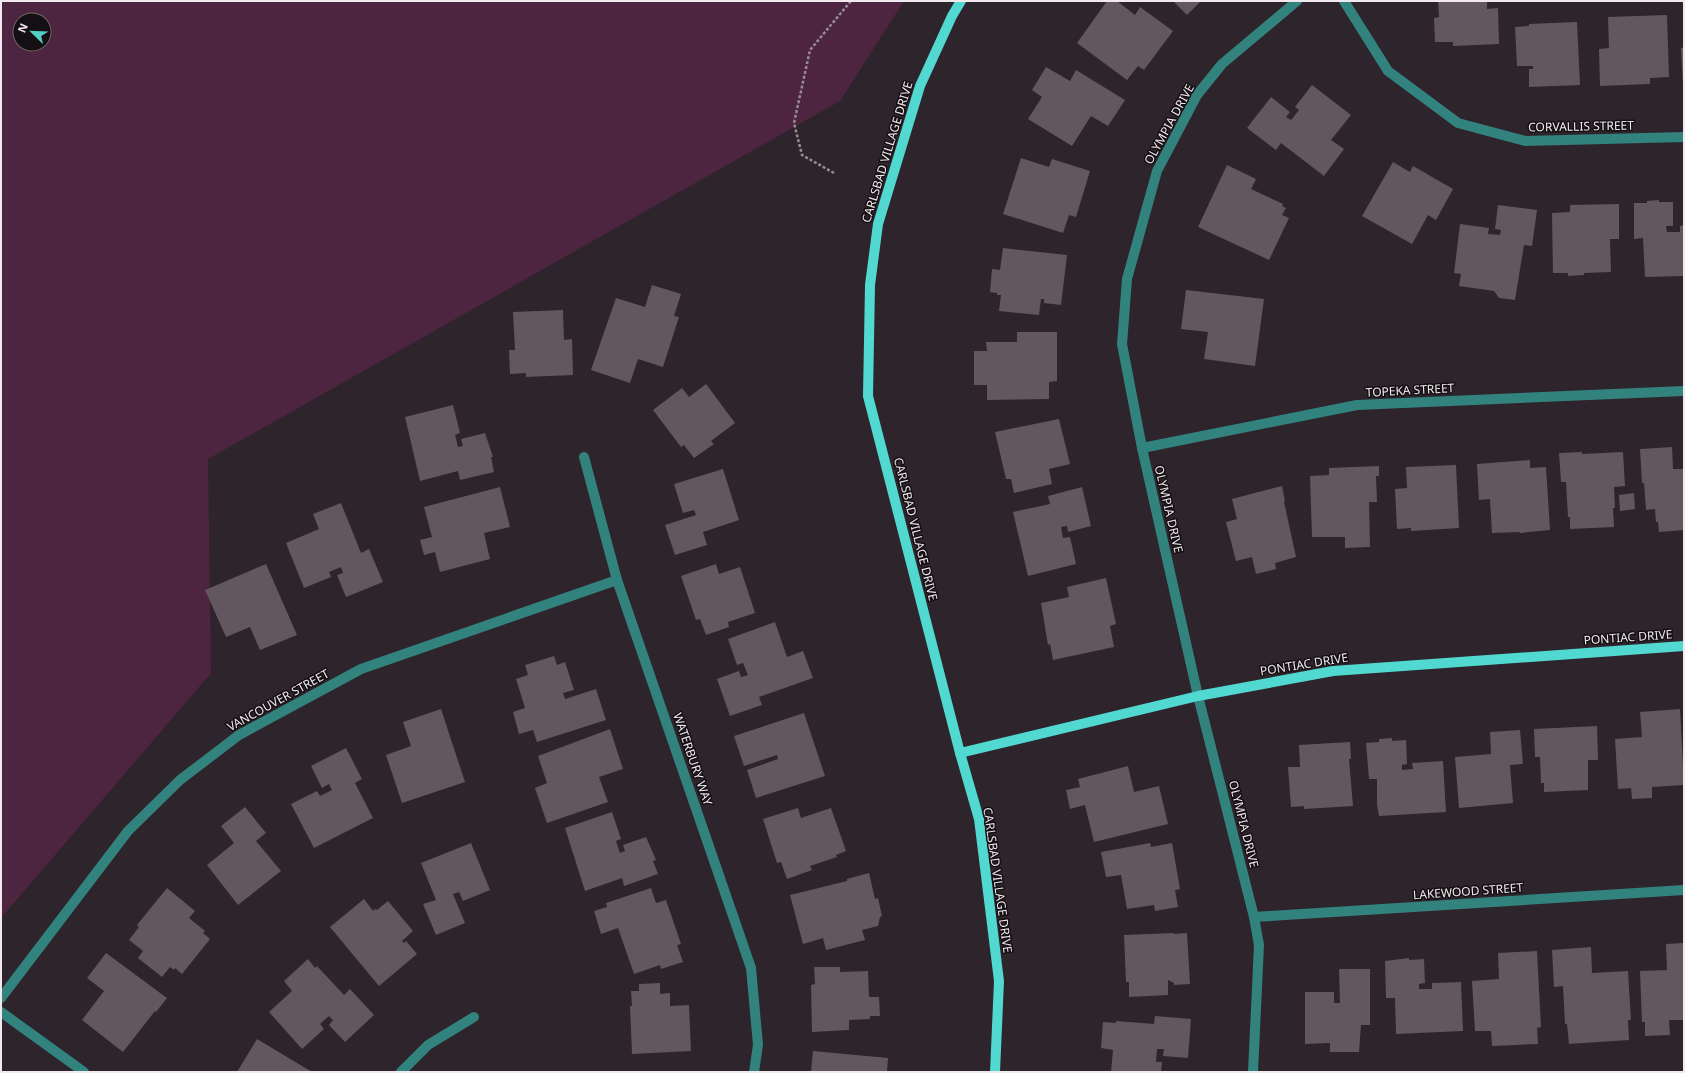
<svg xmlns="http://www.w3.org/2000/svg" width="1685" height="1073" font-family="'Noto Sans',sans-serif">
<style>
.green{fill:#4d2541;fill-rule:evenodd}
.building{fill:#62575e}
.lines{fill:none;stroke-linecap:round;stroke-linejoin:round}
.path{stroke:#968d93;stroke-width:2.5;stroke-dasharray:3 2;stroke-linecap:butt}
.minor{stroke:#32827e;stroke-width:10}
.major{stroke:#50d8d1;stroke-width:10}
.labels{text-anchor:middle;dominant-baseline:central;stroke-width:3;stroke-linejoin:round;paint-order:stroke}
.street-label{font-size:12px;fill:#f0e9ed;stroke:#130f12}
</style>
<rect width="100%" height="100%" fill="#2e242b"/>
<path class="green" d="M 1,1 L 904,1 L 840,101 L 208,459 L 211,673 L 1,918 ZM 20,20 L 44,20 L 44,44 L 20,44 Z"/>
<g class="building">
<polygon points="1107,1 1117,1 1135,15 1140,7 1173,31 1144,70 1138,66 1127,80 1077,43"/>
<polygon points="1173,1 1201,1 1187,15"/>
<polygon points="1438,1 1487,1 1487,9 1498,8 1499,44 1453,46 1453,42 1435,42 1434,18 1439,17"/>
<polygon points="1667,15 1669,77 1650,78 1650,84 1600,86 1599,49 1609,48 1608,17"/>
<polygon points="1577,22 1580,85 1529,87 1529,69 1533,69 1533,66 1517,66 1515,27 1529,26 1529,24"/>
<polygon points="1684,47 1684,86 1683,86 1681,48"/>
<polygon points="1046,67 1070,81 1076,70 1125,100 1108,126 1091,116 1072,146 1028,119 1042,97 1032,90"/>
<polygon points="1312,85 1351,115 1331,140 1344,149 1324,176 1281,143 1276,150 1247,128 1271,97 1290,112 1286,117 1291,120 1299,110 1295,107"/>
<polygon points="1021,158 1049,167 1052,159 1090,171 1076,217 1069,215 1063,233 1003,214"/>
<polygon points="1393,162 1410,172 1413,166 1453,189 1436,220 1428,215 1412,244 1362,216"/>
<polygon points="1227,165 1256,179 1251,189 1283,204 1282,206 1286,208 1282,215 1289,218 1269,260 1198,227"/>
<polygon points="1659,200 1659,202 1673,202 1673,226 1666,226 1667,232 1680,232 1680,226 1684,225 1684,276 1645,277 1643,238 1634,239 1634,203 1647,203 1647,201"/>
<polygon points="1619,204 1619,239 1610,239 1611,272 1584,273 1584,275 1568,276 1568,273 1553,273 1552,213 1570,212 1570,205"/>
<polygon points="1498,205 1537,210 1532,246 1524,245 1515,300 1499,298 1494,291 1459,286 1461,274 1454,273 1460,224 1489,228 1488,234 1500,235 1501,230 1495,229"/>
<polygon points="1003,248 1067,255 1061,305 1044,303 1044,299 1041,299 1039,315 999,311 1001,295 997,295 997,293 990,292 992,269 1000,270"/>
<polygon points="652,285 681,294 674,316 679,317 663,367 638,359 630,383 591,370 616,298 645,307"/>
<polygon points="1186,290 1264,299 1255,366 1204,359 1208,332 1181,329"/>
<polygon points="563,310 564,340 572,339 573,375 526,377 526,373 510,374 509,350 515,350 513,312"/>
<polygon points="1017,332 1057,332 1057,381 1049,382 1049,399 987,400 987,385 974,385 974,351 987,351 986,342 1017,342"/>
<polygon points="706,384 735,423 711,441 714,444 694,458 684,445 681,447 653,410 682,388 689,397"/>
<polygon points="453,405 460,433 455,435 458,447 463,446 461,439 485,433 493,457 491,457 494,472 460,480 458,471 420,481 405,417"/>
<polygon points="1059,419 1070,464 1049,469 1052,484 1014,493 1011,479 1006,479 995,432"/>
<polygon points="1672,447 1673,469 1684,469 1684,530 1659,532 1658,522 1656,522 1655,509 1646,510 1644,483 1642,483 1640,449"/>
<polygon points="1582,452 1582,454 1623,452 1625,486 1614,487 1615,508 1613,508 1614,527 1570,529 1570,517 1568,517 1566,482 1561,482 1559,453"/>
<polygon points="1530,460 1530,468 1546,467 1550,530 1520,533 1520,532 1492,533 1490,499 1479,500 1477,464"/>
<polygon points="1456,465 1459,528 1411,531 1411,528 1397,529 1395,489 1407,488 1406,467"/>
<polygon points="1379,466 1379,476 1376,476 1377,502 1369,502 1370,547 1345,548 1345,537 1312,537 1310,476 1329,475 1329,468"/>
<polygon points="723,469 739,520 703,532 707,545 675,555 665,525 696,515 694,510 683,513 674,484"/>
<polygon points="1282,486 1285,501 1284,502 1296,557 1275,563 1276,569 1256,574 1252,557 1236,561 1226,522 1237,519 1232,499"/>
<polygon points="500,487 510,527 484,533 490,559 440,572 435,552 424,555 420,540 432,537 424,507"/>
<polygon points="1082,487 1091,526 1068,532 1067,526 1061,527 1063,538 1070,537 1076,564 1028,576 1013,512 1050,504 1048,496"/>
<polygon points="1634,493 1635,509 1620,511 1619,495"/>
<polygon points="341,503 361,553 369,549 383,582 346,597 337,575 343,573 341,567 329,572 331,577 304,588 286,543 319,529 313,514"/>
<polygon points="266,564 297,635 260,650 250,627 226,637 205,590"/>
<polygon points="716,564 719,574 740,567 755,613 728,622 729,627 706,635 700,619 696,620 681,576"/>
<polygon points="1106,578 1116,624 1110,626 1114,647 1053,660 1050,644 1048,645 1041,603 1069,597 1067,587"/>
<polygon points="775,622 787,657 803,651 813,678 759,697 762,705 730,716 717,679 739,671 741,677 748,675 743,663 737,665 728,639"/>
<polygon points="554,656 557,665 565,662 574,690 563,693 565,699 596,689 606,720 537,742 533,730 519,734 513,712 525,708 516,679 528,675 525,665"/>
<polygon points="441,709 465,782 402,803 386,755 411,746 403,722"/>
<polygon points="1680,709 1684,785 1652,787 1652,798 1632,799 1631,788 1618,789 1615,739 1642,737 1640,712"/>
<polygon points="804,713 825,776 756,798 747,770 778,759 777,755 744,766 734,736"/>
<polygon points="1597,726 1598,760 1588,760 1588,790 1544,792 1544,783 1541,783 1540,757 1535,757 1534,729"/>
<polygon points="610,729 623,769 599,777 608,802 547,823 535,788 547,783 538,756"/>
<polygon points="1520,730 1523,764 1510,765 1513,803 1459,808 1455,757 1491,754 1490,732"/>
<polygon points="1392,738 1392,741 1406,740 1407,764 1402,765 1402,770 1413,769 1412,763 1443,761 1446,812 1379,816 1377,804 1377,779 1369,779 1366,743 1379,742 1379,739"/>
<polygon points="1350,742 1351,759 1349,759 1353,806 1304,809 1304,806 1291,807 1288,767 1300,767 1299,745"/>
<polygon points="346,748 362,779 355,783 373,818 314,848 291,804 317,791 320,796 332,790 329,784 322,788 311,766"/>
<polygon points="1128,766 1134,792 1159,786 1168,824 1094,842 1085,805 1070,809 1066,790 1080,787 1078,779"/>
<polygon points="245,807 266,833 256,841 281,871 238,905 207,865 234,843 221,826"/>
<polygon points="798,808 801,818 831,808 846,851 836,855 837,857 810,866 812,870 787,879 781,862 777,863 763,819"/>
<polygon points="612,812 621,839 616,841 620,853 625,851 623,845 646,837 656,860 653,861 658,874 624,886 622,878 585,891 565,828"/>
<polygon points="471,843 490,890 463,901 459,892 453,894 465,923 436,935 423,904 436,900 421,863"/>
<polygon points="1150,843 1151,847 1172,843 1180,889 1175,890 1178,907 1155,911 1154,905 1127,909 1121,875 1106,877 1101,852"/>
<polygon points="869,873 875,899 878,898 882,916 880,917 878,926 862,930 865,940 826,950 823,938 803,944 790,895 847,881 847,879"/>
<polygon points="167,888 195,911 189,918 205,931 203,933 210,939 182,974 175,968 174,970 170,967 162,977 138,958 143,951 129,940 139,927 137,925"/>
<polygon points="651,888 656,903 666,900 681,944 677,945 683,962 661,969 660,965 634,974 618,928 601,934 594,911 607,907 606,903"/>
<polygon points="364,899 373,911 375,909 377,910 388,901 413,931 402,941 404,943 406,941 417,954 379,986 330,927"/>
<polygon points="1174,933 1174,934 1187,933 1190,984 1174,985 1174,983 1168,980 1168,995 1129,997 1129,982 1126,982 1124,935"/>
<polygon points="1684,943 1684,1020 1669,1020 1670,1035 1645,1036 1645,1022 1642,1022 1640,971 1667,970 1666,944"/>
<polygon points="1591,947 1592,973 1628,971 1631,1020 1628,1020 1629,1040 1569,1044 1567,1024 1565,1024 1563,986 1554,987 1552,950"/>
<polygon points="1537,951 1541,1027 1537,1028 1538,1044 1492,1046 1491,1031 1475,1031 1472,981 1499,979 1498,953"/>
<polygon points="106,953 167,998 156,1012 155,1011 123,1052 82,1020 104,991 87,978"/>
<polygon points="1409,958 1409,960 1424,959 1425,983 1419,984 1419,989 1432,989 1432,983 1461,982 1463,1031 1396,1034 1395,998 1386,998 1385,961"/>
<polygon points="308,959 315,968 317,966 344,995 350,989 374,1015 345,1042 329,1025 333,1020 329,1016 320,1024 324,1029 302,1049 269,1012 292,991 284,981"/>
<polygon points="814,967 840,967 840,972 868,971 869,997 879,997 880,1016 870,1016 870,1019 849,1020 849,1030 812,1032 811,985 815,984"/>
<polygon points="1339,969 1370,969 1370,1025 1361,1025 1359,1052 1330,1052 1330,1043 1305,1044 1305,992 1334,992 1334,1003 1340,1003"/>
<polygon points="660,983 660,994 670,993 670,1006 689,1005 691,1051 632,1054 630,1006 632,1006 631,991 639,991 639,984"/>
<polygon points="1155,1016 1191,1019 1188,1058 1163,1056 1164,1049 1157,1049 1156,1062 1162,1062 1161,1072 1111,1072 1113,1050 1101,1048 1103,1022 1116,1023 1116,1021 1154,1024"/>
<polygon points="257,1039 312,1072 237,1072"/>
<polygon points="813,1051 888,1058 887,1072 811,1072"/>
</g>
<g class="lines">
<polyline class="path" points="834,173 802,155 794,123 810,50 851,1"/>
<g class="minor">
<polyline points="1344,1 1388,71 1458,123 1525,141 1684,137"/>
<polyline points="1142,448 1357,405 1684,391"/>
<polyline points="584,457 617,580 751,968 758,1045 754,1072"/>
<polyline points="1254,917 1684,890"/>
<polyline points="1,998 128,831 180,780 239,735 361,669 617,580"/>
<polyline points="1,1012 84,1072"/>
<polyline points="401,1072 428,1045 474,1017"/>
<polyline points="1253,1072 1259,945 1254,917 1198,696 1142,448 1122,344 1127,279 1157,171 1197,95 1222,64 1297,1"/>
</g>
<g class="major">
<polyline points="961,1 952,16 920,86 878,224 870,285 868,396 960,753 979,819 999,981 995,1072"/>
<polyline points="960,753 1198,696 1333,671 1684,646"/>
</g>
</g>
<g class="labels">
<g class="street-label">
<text transform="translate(1169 124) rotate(-61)">OLYMPIA DRIVE</text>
<text transform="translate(1581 126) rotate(-1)">CORVALLIS STREET</text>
<text transform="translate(887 152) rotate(-73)">CARLSBAD VILLAGE DRIVE</text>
<text transform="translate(1410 390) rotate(-3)">TOPEKA STREET</text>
<text transform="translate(1169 509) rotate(77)">OLYMPIA DRIVE</text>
<text transform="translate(916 529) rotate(76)">CARLSBAD VILLAGE DRIVE</text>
<text transform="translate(1628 637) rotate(-4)">PONTIAC DRIVE</text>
<text transform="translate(1304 664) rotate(-9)">PONTIAC DRIVE</text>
<text transform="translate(278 700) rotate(-29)">VANCOUVER STREET</text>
<text transform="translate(693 759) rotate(71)">WATERBURY WAY</text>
<text transform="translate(1244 824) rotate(76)">OLYMPIA DRIVE</text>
<text transform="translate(998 880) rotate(82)">CARLSBAD VILLAGE DRIVE</text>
<text transform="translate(1468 891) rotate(-4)">LAKEWOOD STREET</text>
</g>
</g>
<rect width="1685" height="1073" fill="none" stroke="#f0e9ed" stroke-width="4"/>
<g transform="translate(32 32) rotate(293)"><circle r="19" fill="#130f12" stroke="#6b666a"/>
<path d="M0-3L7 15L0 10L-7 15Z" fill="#54cdc6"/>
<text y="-6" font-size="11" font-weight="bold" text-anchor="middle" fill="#f0e9ed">N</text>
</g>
</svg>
